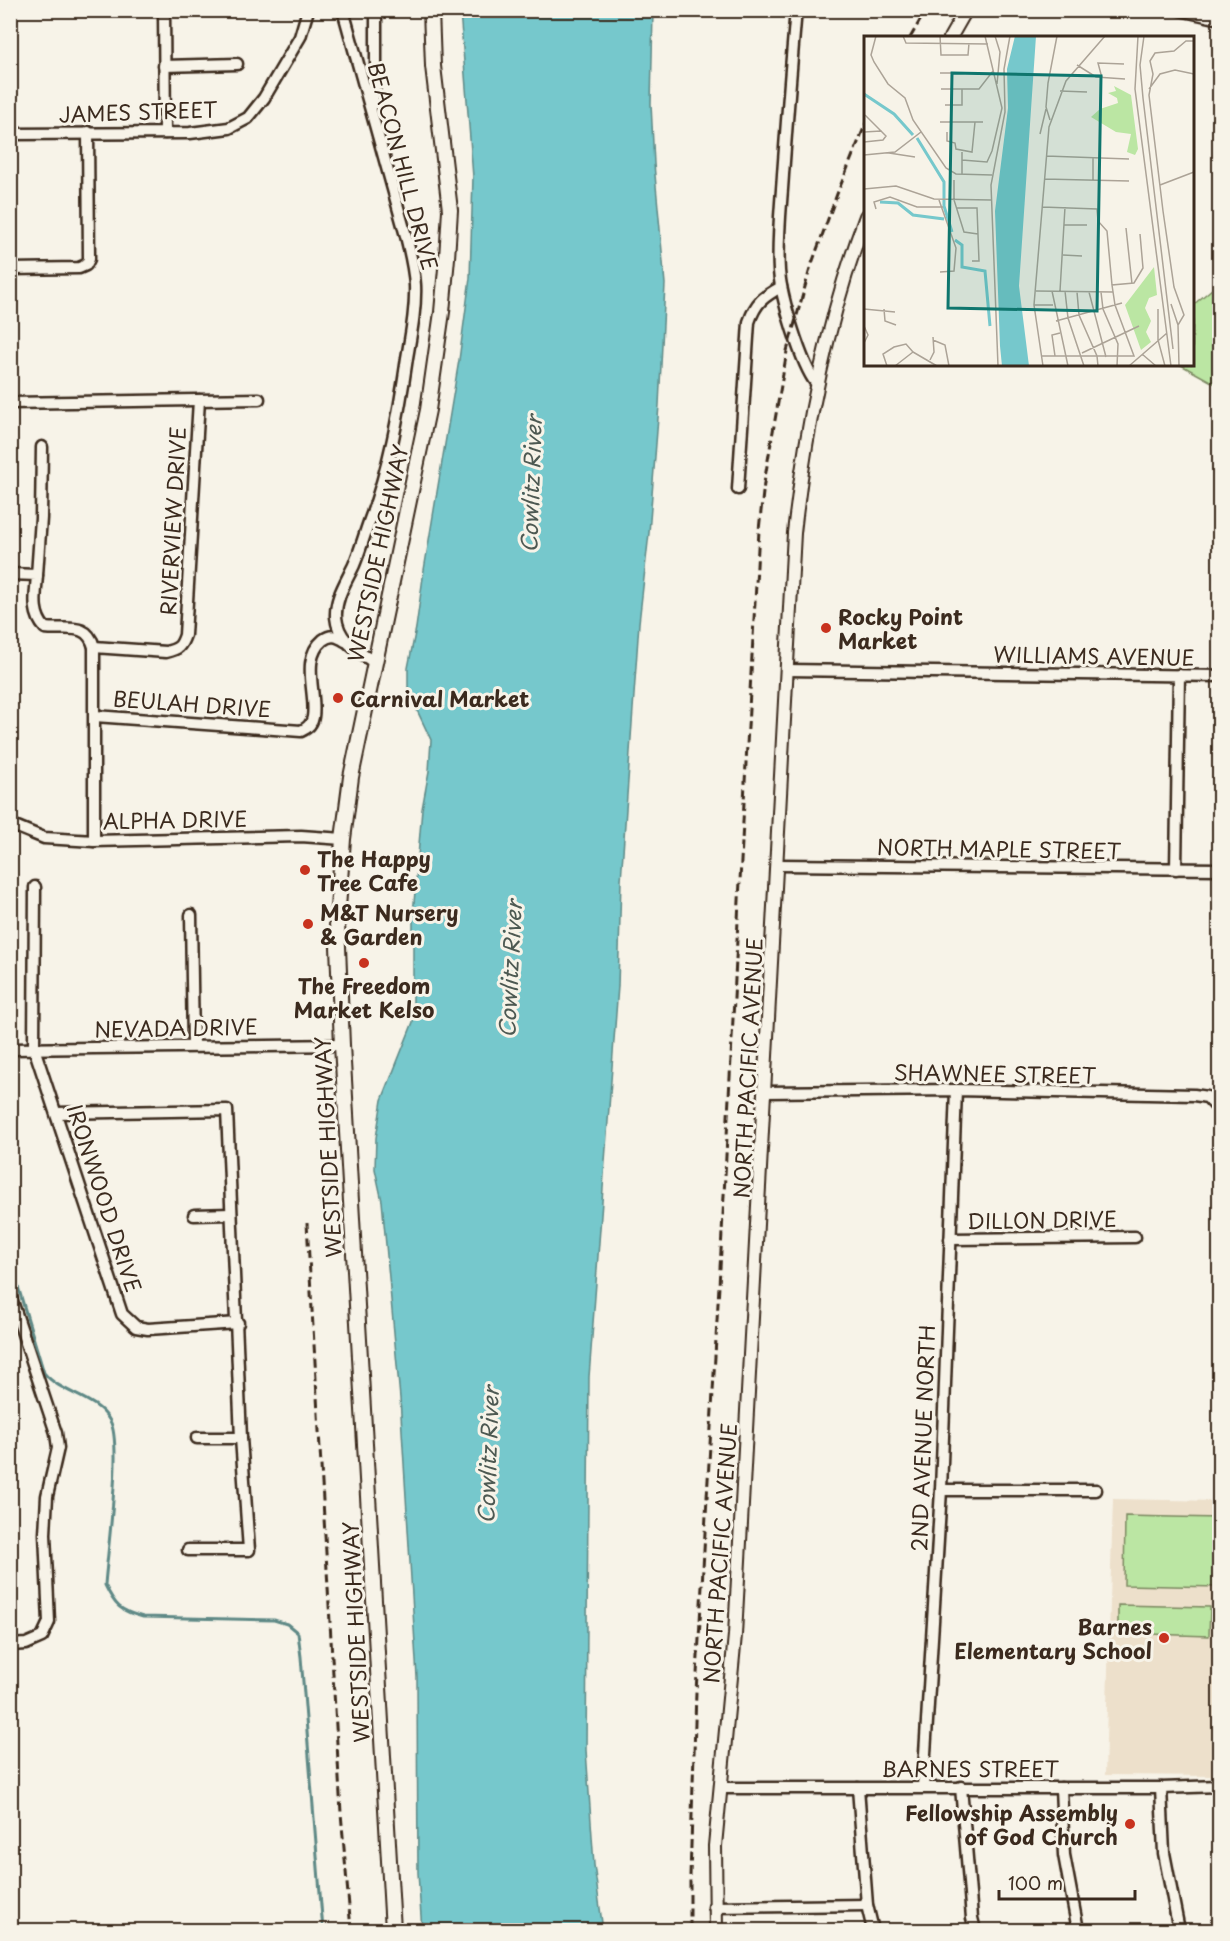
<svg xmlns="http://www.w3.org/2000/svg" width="1230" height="1941" font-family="'Playpen Sans',sans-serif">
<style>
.built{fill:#ede0cb}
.green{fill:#bbe6a3;stroke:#7b8860;stroke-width:1.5}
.water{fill:#76c8cc;stroke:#5e8986;stroke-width:1.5}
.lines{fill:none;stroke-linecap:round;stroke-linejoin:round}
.stream{stroke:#5e8986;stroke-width:3}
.minor-casing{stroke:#3b2a1e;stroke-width:15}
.tertiary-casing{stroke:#3b2a1e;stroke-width:16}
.secondary-casing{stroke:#3b2a1e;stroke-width:18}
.minor{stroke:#f7f3e8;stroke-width:10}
.tertiary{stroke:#f7f3e8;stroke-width:12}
.secondary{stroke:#f7f3e8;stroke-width:14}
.rail{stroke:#3b2a1e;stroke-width:3;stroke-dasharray:9 4.5;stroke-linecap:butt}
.poi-dot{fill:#c8321e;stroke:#f7f3e8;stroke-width:2}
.labels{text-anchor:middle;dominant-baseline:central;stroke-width:6;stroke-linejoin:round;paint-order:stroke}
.street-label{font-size:21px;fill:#3b2a1e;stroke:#f7f3e8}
.poi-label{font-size:21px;font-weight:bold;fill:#3b2a1e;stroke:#f7f3e8;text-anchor:start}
.water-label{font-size:22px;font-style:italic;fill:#4d5952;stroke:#f7f3e8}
.inset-river{fill:none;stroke:#76c8cc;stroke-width:3}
.inset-road{fill:none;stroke:#aca397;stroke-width:1.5}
.view{fill:#0f766e;fill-opacity:0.15;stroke:#0f766e;stroke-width:3}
.inset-edge{fill:none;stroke:#3b2a1e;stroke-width:3}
</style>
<rect width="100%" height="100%" fill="#f7f3e8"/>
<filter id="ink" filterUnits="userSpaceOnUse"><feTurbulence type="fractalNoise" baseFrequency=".0167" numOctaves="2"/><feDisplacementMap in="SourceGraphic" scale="12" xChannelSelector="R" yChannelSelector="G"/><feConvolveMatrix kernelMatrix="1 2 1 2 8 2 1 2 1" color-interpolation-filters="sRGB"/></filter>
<g filter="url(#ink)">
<polygon class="built" points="1113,1499 1219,1501 1219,1776 1105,1775"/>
<g class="green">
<polygon points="1219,283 1219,386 1181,365 1192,364 1193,305"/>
<polygon points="1125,1516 1219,1518 1219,1587 1124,1585"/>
<polygon points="1118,1605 1210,1607 1209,1636 1149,1634 1148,1626 1118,1625"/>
</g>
<polygon class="water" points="460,11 653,11 651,104 654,164 665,284 659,405 649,533 639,623 621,881 618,986 589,1377 586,1750 594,1865 603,1930 422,1930 418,1873 417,1677 400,1398 382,1201 375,1169 376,1138 382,1100 413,1022 413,915 422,809 429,771 431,740 408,691 408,668 416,628 424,570 459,360 470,278 473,177"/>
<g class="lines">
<path class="stream" d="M 10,1260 L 44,1373 C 61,1394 96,1396 110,1421 C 123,1443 107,1554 105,1585 C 115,1606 120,1611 143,1617 L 274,1620 L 287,1624 L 298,1633 L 301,1657 L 323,1930"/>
<g class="minor-casing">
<g id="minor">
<polyline points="164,10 165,133"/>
<path d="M 343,10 L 406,236 C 410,252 414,268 415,285 C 416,309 411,334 407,358 C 399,414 389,469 369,522 C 364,536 360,551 354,565 C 346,582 335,598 336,617 C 338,641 358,651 375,663"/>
<path d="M 796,10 C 791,65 787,120 783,175 C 781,207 777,240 779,271 C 781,297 801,364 816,383"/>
<polyline points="1180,10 1220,19"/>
<polyline points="164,66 237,64"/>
<polyline points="372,106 376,78 376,10"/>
<polyline points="10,134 190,133 229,128 248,118 264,98 300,37 308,10"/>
<polyline points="10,269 79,268 86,265 89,259 88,132"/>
<polyline points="10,403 259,399"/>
<path d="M 738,489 L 749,322 C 756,302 763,297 781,287"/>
<path d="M 10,574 L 37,575 C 36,593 31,613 45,628 C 66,631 87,621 94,647 L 94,841"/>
<polyline points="37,575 41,518 42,447"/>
<path d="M 94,647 L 166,652 C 178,649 181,647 185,635 L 199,400"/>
<polyline points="787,670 1220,676"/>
<path d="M 95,716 L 301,731 C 308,728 312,724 313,717 C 317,693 300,659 323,640 C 331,634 337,636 345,641"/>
<polyline points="10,824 44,838 94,841 301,836 343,839"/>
<polyline points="777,865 1220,869"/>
<polyline points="1176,869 1179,675"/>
<polyline points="35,887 34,1048 122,1314 136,1327 148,1329 238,1323"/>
<polyline points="191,915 193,1046"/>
<polyline points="10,1049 342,1045"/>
<polyline points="765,1092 956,1090 1194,1095 1207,1097 1220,1111"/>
<polyline points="56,1113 227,1110 241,1438 249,1550 188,1550"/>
<polyline points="194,1215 231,1214"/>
<polyline points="950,1239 1135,1237"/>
<polyline points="10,1295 56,1433 58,1448 47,1496 45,1534 49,1622 42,1637 26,1644 10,1645"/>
<polyline points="197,1438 241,1438"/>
<polyline points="941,1490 1096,1490"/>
<polyline points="923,1787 941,1490 956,1090"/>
<polyline points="961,1787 972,1918 975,1930"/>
<polyline points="721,1788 1161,1788 1220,1786"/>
<polyline points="858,1788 867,1905 873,1930"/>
<polyline points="1061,1788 1064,1855 1078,1930"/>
<polyline points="1161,1788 1164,1853 1179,1930"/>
<polyline points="714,1907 867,1905"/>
</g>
</g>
<g class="tertiary-casing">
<g id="tertiary">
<polyline points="950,38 966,10"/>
<path d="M 716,1930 L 715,1846 L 735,1635 L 794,533 C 806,425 827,319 866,216"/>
</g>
</g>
<g class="secondary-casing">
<polyline id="secondary" points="393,1930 342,1045 337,922 343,839 351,777 428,410 442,312 447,258 450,210 433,66 431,10"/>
</g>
<use href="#minor" class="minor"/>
<use href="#tertiary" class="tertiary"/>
<use href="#secondary" class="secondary"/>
<g class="rail">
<polyline points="910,38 926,10"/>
<polyline points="307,1223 341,1813 351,1930"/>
<polyline points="690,1930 690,1876 696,1692 723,1215 746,763 759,530 764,483 787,351 810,269 837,194 866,123"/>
</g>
</g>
</g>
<g class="poi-dot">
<circle cx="826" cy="628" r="6"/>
<circle cx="338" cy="698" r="6"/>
<circle cx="305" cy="870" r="6"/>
<circle cx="308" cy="924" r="6"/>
<circle cx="364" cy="963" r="6"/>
<circle cx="1164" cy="1638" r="6"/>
<circle cx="1130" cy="1824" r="6"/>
</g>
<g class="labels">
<g class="street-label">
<text transform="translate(138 111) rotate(-2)">JAMES STREET</text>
<text transform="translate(404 166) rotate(75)">BEACON HILL DRIVE</text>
<text transform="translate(172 521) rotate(-87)">RIVERVIEW DRIVE</text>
<text transform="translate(377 553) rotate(-78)">WESTSIDE HIGHWAY</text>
<text transform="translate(1094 655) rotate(1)">WILLIAMS AVENUE</text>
<text transform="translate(192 703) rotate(4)">BEULAH DRIVE</text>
<text transform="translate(175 819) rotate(-1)">ALPHA DRIVE</text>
<text transform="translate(999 848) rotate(1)">NORTH MAPLE STREET</text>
<text transform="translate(176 1027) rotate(-1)">NEVADA DRIVE</text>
<text transform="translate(747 1068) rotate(-87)">NORTH PACIFIC AVENUE</text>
<text transform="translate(995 1073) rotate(1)">SHAWNEE STREET</text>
<text transform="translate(327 1147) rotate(-93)">WESTSIDE HIGHWAY</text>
<text transform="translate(105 1198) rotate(72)">IRONWOOD DRIVE</text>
<text transform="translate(1042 1219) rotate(-1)">DILLON DRIVE</text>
<text transform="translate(922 1438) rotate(-88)">2ND AVENUE NORTH</text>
<text transform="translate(719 1553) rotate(-86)">NORTH PACIFIC AVENUE</text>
<text transform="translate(355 1632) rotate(-93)">WESTSIDE HIGHWAY</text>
<text x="970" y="1768">BARNES STREET</text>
</g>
<g class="poi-label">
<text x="838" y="616">Rocky Point<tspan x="838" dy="24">Market</tspan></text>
<text x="350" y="698">Carnival Market</text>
<text x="317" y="858">The Happy<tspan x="317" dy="24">Tree Cafe</tspan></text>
<text x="320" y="912">M&amp;T Nursery<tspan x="320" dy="24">&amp; Garden</tspan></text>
<text x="364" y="985" text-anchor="middle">The Freedom<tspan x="364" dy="24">Market Kelso</tspan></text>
<text x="1152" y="1626" text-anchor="end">Barnes<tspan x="1152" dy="24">Elementary School</tspan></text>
<text x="1118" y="1812" text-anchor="end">Fellowship Assembly<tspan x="1118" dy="24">of God Church</tspan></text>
</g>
<g class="water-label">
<text transform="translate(530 484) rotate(-88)">Cowlitz River</text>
<text transform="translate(509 969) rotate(-87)">Cowlitz River</text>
<text transform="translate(487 1455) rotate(-88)">Cowlitz River</text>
</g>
</g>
<g transform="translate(864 36)">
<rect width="330" height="330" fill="#f7f3e8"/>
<path d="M 250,50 L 267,59 L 274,113 L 271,119 L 263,116 L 267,98 L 252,96 L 227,81 L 236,73 L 254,67 L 253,62 L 244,57 L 252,55 ZM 290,231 L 293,259 L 285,262 L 281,272 L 287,285 L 282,296 L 287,306 L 277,314 L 261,269 Z" fill="#bbe6a3"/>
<path d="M 151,0 L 172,0 L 155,250 L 165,330 L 138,330 L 136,310 L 131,175 L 144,72 L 143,33 Z" fill="#76c8cc"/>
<path class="inset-river" d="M 0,58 L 30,78 L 49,99M 53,102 L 80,146 L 80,170 L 88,196M 16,166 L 34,167 L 49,179 L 80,183M 91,204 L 98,209 L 98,231 L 121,235 L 126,290"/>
<path class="inset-road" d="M 12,0 L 7,19 L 10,26 L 24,48 L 41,62 L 49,84 L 82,132 L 92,138 L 128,139M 39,0 L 42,7 L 124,8M 76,0 L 77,19 L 104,19 L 105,7M 121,0 L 138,72 L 128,115M 131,0 L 136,16 L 133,48M 274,0 L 271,53 L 307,330M 280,0 L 276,29 L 279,62 L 309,313M 213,29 L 232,41 L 261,43M 76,37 L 116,37M 238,42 L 234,27 L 260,28M 77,53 L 115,53 L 129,35M 285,53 L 296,38 L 311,34 L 330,38M 196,55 L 223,56M 81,69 L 98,69 L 98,53M 1,79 L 17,95M 186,84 L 182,71 L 184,47 L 193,0M 76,86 L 119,86M 0,96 L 17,95 L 22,100 L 19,104 L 0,106M 83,96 L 83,105 L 91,107 L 92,113 L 108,116 L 111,86M 176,98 L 182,73M 25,117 L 51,121M 0,119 L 31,116 L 57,96M 182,120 L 265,123M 98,124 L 123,126 L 128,115M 98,139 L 98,116M 180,143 L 265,145M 90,144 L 90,164 L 100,196 L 114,198M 229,144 L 229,121M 296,149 L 330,136M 0,153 L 32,150 L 70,163 L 127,164M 75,164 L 92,212 L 90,235 L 76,236M 178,171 L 233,173 L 234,185 L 243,195 L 248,249M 92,172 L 113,172 L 115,225 L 108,225M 12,173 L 10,166 L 26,161 L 53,171 L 79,171M 200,189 L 223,189M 262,192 L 268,248M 199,219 L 218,220M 172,255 L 249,256M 188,255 L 204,330M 196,255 L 201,171M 201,255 L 204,282 L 220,330M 213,256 L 215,279 L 233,320 L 234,330M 225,256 L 242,321M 237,256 L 239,273 L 254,308 L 253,330M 307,268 L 314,289 L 315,330M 170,269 L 189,269M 0,273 L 31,276M 20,273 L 21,285 L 32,289M 294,273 L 294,304 L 301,330M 192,285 L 258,267M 314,289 L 320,279 L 310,251 L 299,175 L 285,59 L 289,38 L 286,25 L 291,17 L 310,15 L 322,5 L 330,5M 0,290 L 4,299 L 0,307M 69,304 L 81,309 L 85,330M 49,316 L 73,330M 218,317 L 275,290M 278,318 L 292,330M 177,320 L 270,320 L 251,269 L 248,249 L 270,247 L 279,232 L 276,198M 191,320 L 188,299 L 196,297M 66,324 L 70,316 L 69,301M 23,330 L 19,318 L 30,311 L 42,308 L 49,316M 31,330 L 49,316M 134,330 L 127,149 L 141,76 L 140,33 L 146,0M 179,330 L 170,269 L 185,91 L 202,45 L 241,0M 265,330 L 303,297"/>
<path class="view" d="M 88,37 L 237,40 L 233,275 L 84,272 Z"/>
<rect width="330" height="330" class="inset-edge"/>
</g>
<rect width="1230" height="1941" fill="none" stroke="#f7f3e8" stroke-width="36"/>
<rect x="18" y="18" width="1194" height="1905" fill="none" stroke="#3b2a1e" stroke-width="2" filter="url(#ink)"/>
<path d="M999 1890v9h136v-9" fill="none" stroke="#3b2a1e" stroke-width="3"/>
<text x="1008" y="1890" font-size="18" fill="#3b2a1e" stroke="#f7f3e8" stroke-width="4.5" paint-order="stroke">100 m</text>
</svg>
